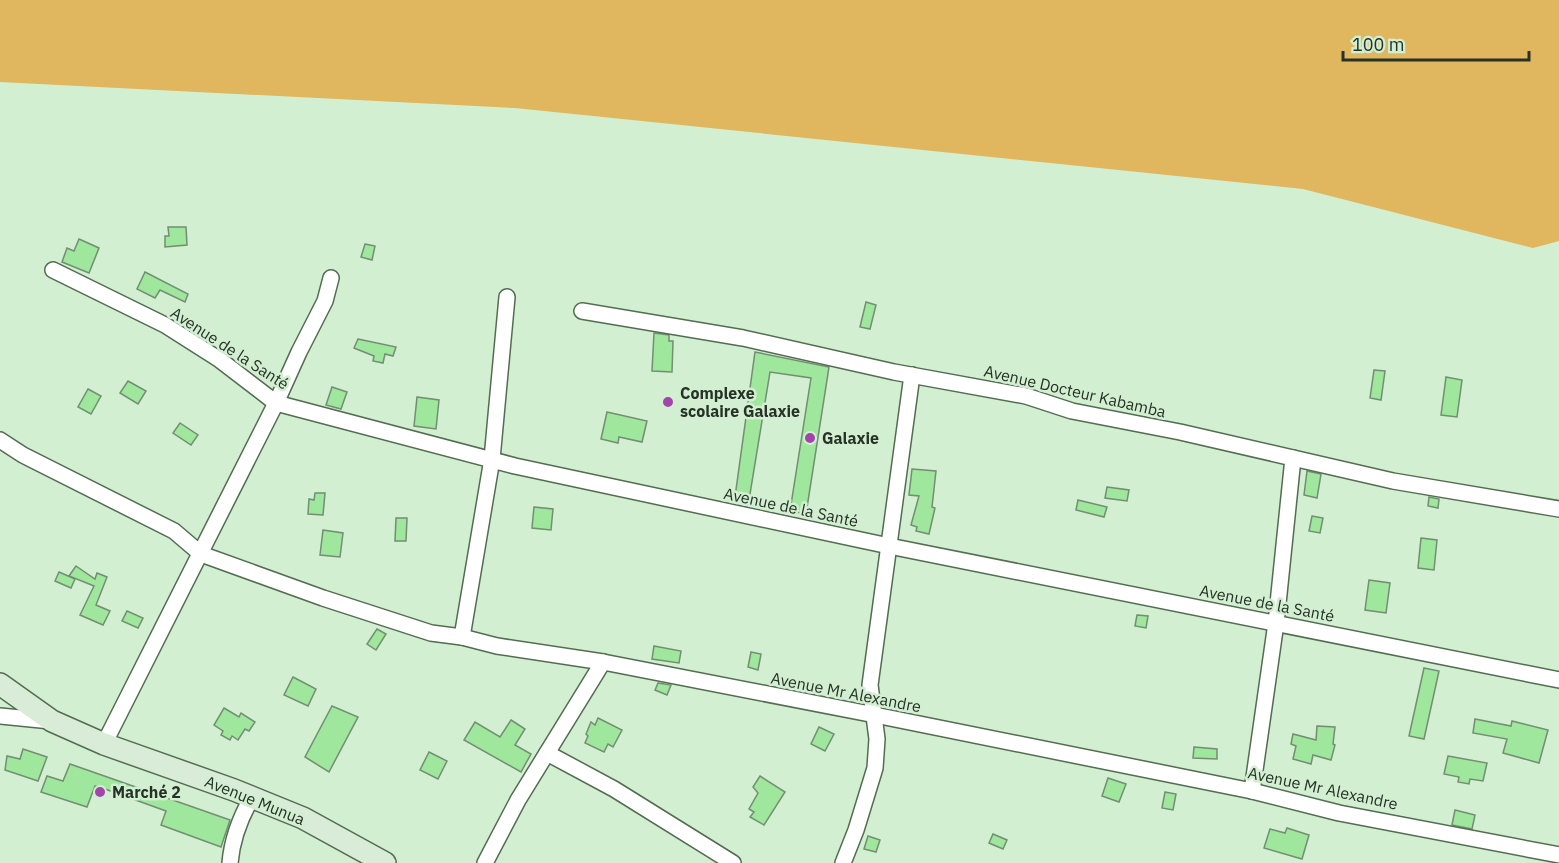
<svg xmlns="http://www.w3.org/2000/svg" width="1559" height="863" font-family="'IBM Plex Sans',sans-serif">
<style>
.green{fill:#e0b65e}
.building{fill:#9ee79d;stroke:#738e73;stroke-width:1.5}
.lines{fill:none;stroke-linecap:round;stroke-linejoin:round}
.minor-casing{stroke:#536c52;stroke-width:18}
.secondary-casing{stroke:#536c52;stroke-width:24}
.minor{stroke:#fff;stroke-width:15}
.secondary{stroke:#d8ecd7;stroke-width:21}
.poi-dot{fill:#a343ac;stroke:#d2efd1;stroke-width:2}
.labels{text-anchor:middle;dominant-baseline:central;stroke-width:5;stroke-linejoin:round;paint-order:stroke}
.street-label{font-size:16px;fill:#263226;stroke:#d2efd1}
.poi-label{font-size:16px;font-weight:bold;fill:#263226;stroke:#d2efd1;text-anchor:start}
</style>
<rect width="100%" height="100%" fill="#d2efd1"/>
<polygon class="green" points="0,0 1559,0 1559,241 1533,248 1303,189 515,108 0,82"/>
<g class="building">
<polygon points="168,227 186,227 187,245 165,247 165,236 169,236"/>
<polygon points="79,239 99,248 89,273 62,262 67,248 74,251"/>
<polygon points="365,244 375,246 372,260 361,257"/>
<polygon points="145,272 188,294 185,302 160,290 155,298 137,289"/>
<polygon points="866,302 876,305 870,329 860,327"/>
<polygon points="654,333 669,335 669,341 673,341 672,372 652,371"/>
<polygon points="358,339 396,347 393,356 385,354 383,363 373,361 374,356 354,348"/>
<polygon points="755,352 829,367 806,514 790,511 811,378 770,372 749,500 735,497"/>
<polygon points="1374,370 1385,371 1381,400 1370,398"/>
<polygon points="1446,377 1462,380 1457,417 1441,415"/>
<polygon points="128,381 146,391 138,404 120,393"/>
<polygon points="332,387 347,392 341,409 326,405"/>
<polygon points="88,389 101,396 91,414 78,407"/>
<polygon points="417,397 439,400 436,429 414,426"/>
<polygon points="607,412 647,421 642,442 619,437 618,443 601,439"/>
<polygon points="180,423 198,435 191,445 173,433"/>
<polygon points="912,469 936,471 932,507 935,508 929,534 916,531 917,527 911,525 919,496 909,495"/>
<polygon points="1307,471 1321,474 1317,498 1304,495"/>
<polygon points="1107,487 1129,490 1127,501 1105,498"/>
<polygon points="315,493 325,493 323,515 308,514 309,499 314,500"/>
<polygon points="1429,497 1439,499 1438,508 1428,506"/>
<polygon points="1078,500 1107,507 1104,517 1076,510"/>
<polygon points="534,507 553,509 551,530 532,528"/>
<polygon points="1312,516 1323,518 1320,533 1309,531"/>
<polygon points="396,518 407,518 406,541 395,541"/>
<polygon points="323,530 343,533 340,557 320,555"/>
<polygon points="1421,538 1437,540 1434,570 1418,568"/>
<polygon points="76,566 95,579 97,573 107,577 96,605 110,611 103,625 80,615 94,586 69,576"/>
<polygon points="59,572 75,579 71,588 55,581"/>
<polygon points="1369,580 1390,583 1386,613 1365,610"/>
<polygon points="127,611 143,618 138,628 122,621"/>
<polygon points="1137,615 1148,616 1146,628 1135,626"/>
<polygon points="377,629 386,634 376,650 367,644"/>
<polygon points="654,646 681,651 679,663 652,659"/>
<polygon points="751,652 761,654 758,670 748,667"/>
<polygon points="1424,668 1439,671 1424,739 1409,736"/>
<polygon points="293,677 316,689 308,706 284,695"/>
<polygon points="658,683 671,685 667,695 655,690"/>
<polygon points="332,706 358,717 329,772 305,757"/>
<polygon points="224,708 239,717 241,713 255,722 249,731 245,729 238,740 232,736 230,740 221,735 223,731 214,725"/>
<polygon points="598,718 622,730 613,747 608,744 604,752 585,743 588,736 586,734 591,722 595,725"/>
<polygon points="1475,719 1511,726 1512,721 1548,730 1539,763 1503,753 1507,739 1473,733"/>
<polygon points="511,720 525,729 515,745 531,754 521,772 464,740 475,722 500,737"/>
<polygon points="1317,726 1335,727 1333,744 1335,745 1331,760 1313,755 1311,764 1293,759 1296,746 1291,744 1293,734 1316,740"/>
<polygon points="819,727 834,734 825,751 811,744"/>
<polygon points="1194,747 1217,749 1217,759 1193,758"/>
<polygon points="23,749 47,757 38,781 5,770 7,756 20,759"/>
<polygon points="429,752 447,761 438,779 420,770"/>
<polygon points="1448,756 1487,763 1483,781 1470,779 1469,784 1458,782 1459,777 1444,774"/>
<polygon points="70,764 230,820 221,847 161,825 166,811 105,789 95,786 87,807 41,792 47,776 63,781"/>
<polygon points="760,776 785,792 764,825 750,817 754,812 749,809 758,793 753,787"/>
<polygon points="1108,778 1126,784 1119,802 1102,796"/>
<polygon points="1165,792 1176,794 1173,810 1162,808"/>
<polygon points="1455,810 1475,815 1472,829 1452,825"/>
<polygon points="1287,828 1309,835 1302,859 1264,848 1270,829 1285,833"/>
<polygon points="993,834 1007,840 1003,849 989,843"/>
<polygon points="868,836 880,840 876,852 864,849"/>
</g>
<g class="lines">
<g class="minor-casing">
<g id="minor">
<polyline points="53,270 165,325 220,360 276,403 515,466 889,546 1559,680"/>
<polyline points="582,311 743,338 894,372 1026,396 1072,411 1180,432 1393,481 1559,509"/>
<polyline points="0,440 23,455 174,531 201,554 323,598 431,633 462,637 497,646 603,662 875,715 1252,791 1339,813 1559,855"/>
<polyline points="462,637 492,459 507,297"/>
<polyline points="0,716 51,721"/>
<polyline points="104,744 276,403 299,352 325,301 331,278"/>
<polyline points="547,753 614,789 733,863"/>
<polyline points="1252,791 1276,623 1293,458"/>
<path d="M 230,863 C 232,839 240,818 252,797"/>
<polyline points="485,863 518,800 603,662"/>
<polyline points="843,863 856,830 875,768 877,739 870,685 912,375"/>
</g>
</g>
<g class="secondary-casing">
<polyline id="secondary" points="0,684 52,721 104,744 234,790 303,818 385,863"/>
</g>
<use href="#minor" class="minor"/>
<use href="#secondary" class="secondary"/>
</g>
<g class="poi-dot">
<circle cx="668" cy="402" r="6"/>
<circle cx="810" cy="438" r="6"/>
<circle cx="100" cy="792" r="6"/>
</g>
<g class="labels">
<g class="street-label">
<text transform="translate(230 348) rotate(33)">Avenue de la Santé</text>
<text transform="translate(1075 391) rotate(13)">Avenue Docteur Kabamba</text>
<text transform="translate(791 507) rotate(12)">Avenue de la Santé</text>
<text transform="translate(1267 603) rotate(11)">Avenue de la Santé</text>
<text transform="translate(846 692) rotate(11)">Avenue Mr Alexandre</text>
<text transform="translate(1323 788) rotate(12)">Avenue Mr Alexandre</text>
<text transform="translate(255 800) rotate(22)">Avenue Munua</text>
</g>
<g class="poi-label">
<text x="680" y="393">Complexe<tspan x="680" dy="18">scolaire Galaxie</tspan></text>
<text x="822" y="438">Galaxie</text>
<text x="112" y="792">Marché 2</text>
</g>
</g>
<path d="M1343 51v9h186v-9" fill="none" stroke="#263226" stroke-width="3"/>
<text x="1352" y="51" font-size="18" fill="#263226" stroke="#d2efd1" stroke-width="4.5" paint-order="stroke">100 m</text>
</svg>
